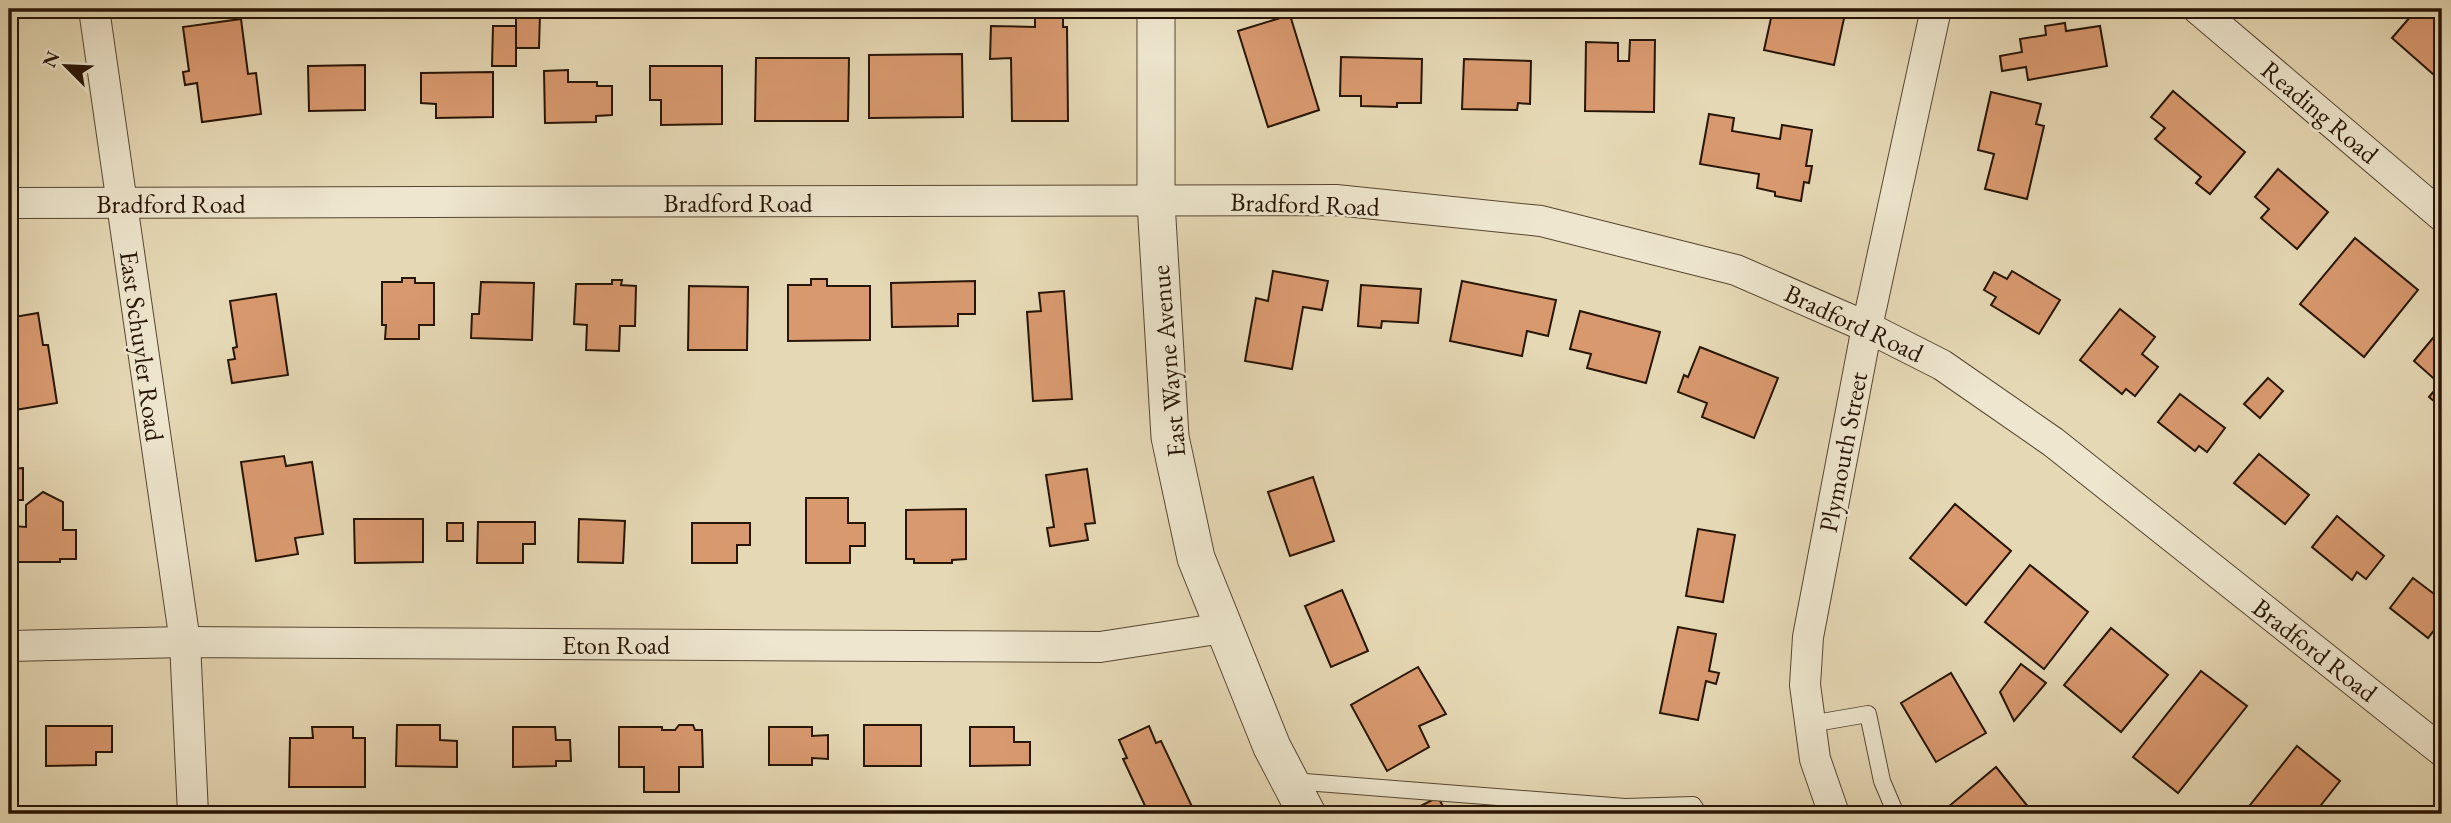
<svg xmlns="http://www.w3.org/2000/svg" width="2451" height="823" font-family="'EB Garamond',serif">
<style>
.building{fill:#d9996f;stroke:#281506;stroke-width:2}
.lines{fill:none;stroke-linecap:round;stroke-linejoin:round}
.service-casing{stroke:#574632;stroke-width:18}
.minor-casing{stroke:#574632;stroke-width:32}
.tertiary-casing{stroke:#574632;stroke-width:39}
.service{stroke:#eee6ce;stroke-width:16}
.minor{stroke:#eee6ce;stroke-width:30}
.tertiary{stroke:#eee6ce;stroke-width:37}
.labels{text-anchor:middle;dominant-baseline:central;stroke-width:5;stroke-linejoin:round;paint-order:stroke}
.street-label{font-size:26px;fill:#281506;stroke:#eee6ce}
</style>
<rect width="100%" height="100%" fill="#e5d8b4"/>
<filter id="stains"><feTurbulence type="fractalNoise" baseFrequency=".00286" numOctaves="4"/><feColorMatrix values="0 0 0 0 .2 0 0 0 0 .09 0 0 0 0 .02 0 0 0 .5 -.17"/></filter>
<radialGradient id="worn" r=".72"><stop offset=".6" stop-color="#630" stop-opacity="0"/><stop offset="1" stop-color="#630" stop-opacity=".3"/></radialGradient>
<g class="building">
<polygon points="1773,9 1846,9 1834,65 1764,50"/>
<polygon points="2417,9 2435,9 2442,15 2442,82 2392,38"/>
<polygon points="516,13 540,14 539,48 516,48"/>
<polygon points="1035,14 1063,14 1063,27 1067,27 1068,121 1012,121 1011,58 990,59 991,26 1035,27"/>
<polygon points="1290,15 1319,110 1268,127 1238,31"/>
<polygon points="241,19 248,74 256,73 261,114 202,122 197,83 185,85 183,72 189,71 183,27"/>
<polygon points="2065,23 2066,31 2100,26 2107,66 2028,80 2026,67 2002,71 2000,56 2022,52 2020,39 2046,35 2045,26"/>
<polygon points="493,26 516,26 516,66 492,66"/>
<polygon points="1630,40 1655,40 1654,112 1585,111 1586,42 1618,43 1618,61 1629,61"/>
<polygon points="962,54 963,117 869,118 869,55"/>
<polygon points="1341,57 1422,59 1421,103 1397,103 1397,107 1361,106 1361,96 1340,96"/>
<polygon points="756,58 849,58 848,121 755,121"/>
<polygon points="1464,59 1531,61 1530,104 1518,103 1517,110 1462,109"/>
<polygon points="365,65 365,110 309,111 308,66"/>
<polygon points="650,66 722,66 722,124 661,125 661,100 650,100"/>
<polygon points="568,70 568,82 597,82 597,86 612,86 612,115 596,116 596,122 545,123 544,71"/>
<polygon points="493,72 493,117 436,118 436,104 421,103 421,73"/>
<polygon points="2173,91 2245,152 2210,194 2196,183 2201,177 2155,139 2165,128 2151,117"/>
<polygon points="1991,92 2041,104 2036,124 2044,126 2027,199 1985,189 1994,154 1978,150"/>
<polygon points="1709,114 1734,118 1732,131 1780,139 1782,125 1812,130 1806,166 1812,166 1809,183 1804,182 1801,201 1775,196 1775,192 1757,188 1759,174 1700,164"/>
<polygon points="2278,169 2328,212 2297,249 2261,218 2269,209 2255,197"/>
<polygon points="2355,238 2418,290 2364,357 2300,304"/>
<polygon points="1273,271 1328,281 1322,310 1303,307 1292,369 1245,361 1256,298 1268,301"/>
<polygon points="2012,271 2060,300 2039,334 1991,305 1996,297 1984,290 1994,272 2007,279"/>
<polygon points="402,278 415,278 415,283 434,283 434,325 419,325 419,339 385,339 386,325 382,325 382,282 402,282"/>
<polygon points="811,279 827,279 827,286 870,286 870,340 788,341 788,285 811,285"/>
<polygon points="612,280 622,280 621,285 636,286 635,326 620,326 619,351 586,350 587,325 574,324 576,284 612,284"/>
<polygon points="975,281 975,314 958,314 958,326 892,327 891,283"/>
<polygon points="1462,281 1556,300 1548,336 1527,331 1522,356 1450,341"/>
<polygon points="481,282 534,283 532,340 471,338 472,314 479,314"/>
<polygon points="1361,285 1421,289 1418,323 1382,321 1381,328 1358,326"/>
<polygon points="689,286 748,287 747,350 688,350"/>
<polygon points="1064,291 1072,399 1033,401 1027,312 1041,311 1039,293"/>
<polygon points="276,294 288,375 232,383 228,360 235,359 233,348 237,347 230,301"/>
<polygon points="2120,309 2155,337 2142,354 2158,367 2135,396 2126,389 2122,394 2080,360"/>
<polygon points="1580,311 1660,332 1646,383 1587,368 1591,354 1570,349"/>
<polygon points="38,313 43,345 48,345 57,403 9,411 9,336 16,334 14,317"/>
<polygon points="2442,327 2442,408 2429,397 2440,384 2414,361"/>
<polygon points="1700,347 1778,378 1754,438 1702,417 1707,403 1678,392 1684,375 1688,377"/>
<polygon points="2268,378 2283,391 2260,418 2244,404"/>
<polygon points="2180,394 2225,428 2207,452 2199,446 2195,451 2158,422"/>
<polygon points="2259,454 2309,495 2285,524 2234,483"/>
<polygon points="284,456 286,466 312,462 323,534 295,538 298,554 256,561 241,462"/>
<polygon points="23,468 23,500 9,500 9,469"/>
<polygon points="1087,469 1095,523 1085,524 1088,540 1050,546 1047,528 1054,527 1046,475"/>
<polygon points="1313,477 1334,541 1290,556 1268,492"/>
<polygon points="43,492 63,502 63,530 76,530 76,559 60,559 60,562 13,562 13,526 26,527 26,505"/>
<polygon points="806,498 848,498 848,523 865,523 865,546 850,546 850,563 806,563"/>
<polygon points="1955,504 2011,551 1966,605 1910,558"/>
<polygon points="966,509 966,559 952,560 952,563 914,563 914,559 906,559 906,510"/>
<polygon points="2337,516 2384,556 2366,579 2357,572 2352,580 2312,547"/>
<polygon points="354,519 423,519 423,562 355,563"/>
<polygon points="579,519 625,521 623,563 578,562"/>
<polygon points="478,522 535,522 535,544 523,544 523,563 477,563"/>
<rect x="447" y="523" width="16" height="18"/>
<polygon points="692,523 750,523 750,545 737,545 737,563 692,563"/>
<polygon points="1698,529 1735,535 1723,602 1686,596"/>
<polygon points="2030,565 2088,612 2044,669 1985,622"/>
<polygon points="2413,578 2442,600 2442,620 2428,638 2390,608"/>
<polygon points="1342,590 1368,651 1331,667 1305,606"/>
<polygon points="1678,627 1716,634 1709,671 1719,673 1716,684 1706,681 1698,720 1660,713"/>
<polygon points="2111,628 2168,675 2121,732 2064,685"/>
<polygon points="2021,664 2046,683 2014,721 2000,692"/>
<polygon points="1418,667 1446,714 1419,726 1429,747 1387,771 1351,705"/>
<polygon points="2201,671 2247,706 2178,793 2133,757"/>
<polygon points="1951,673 1986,733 1936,762 1901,703"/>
<polygon points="397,725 440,725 440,740 457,741 457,767 396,766"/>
<polygon points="679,725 693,725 695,730 702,730 703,767 679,767 679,792 644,792 644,767 619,767 619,727 662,727 662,730 675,730"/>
<rect x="864" y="725" width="57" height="41"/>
<polygon points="46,726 112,726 112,752 96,752 96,765 46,766"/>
<polygon points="1149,726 1156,743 1161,741 1195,813 1155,814 1152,808 1147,810 1123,759 1127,758 1119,740"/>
<polygon points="312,727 353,727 353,738 365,738 365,787 289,787 290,738 313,738"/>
<polygon points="513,727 555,727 556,740 570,740 571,761 556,761 556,766 513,767"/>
<polygon points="769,727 812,727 812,736 828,735 828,759 812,758 812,765 769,765"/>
<polygon points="970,727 1014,727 1014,742 1030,742 1030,765 970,766"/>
<rect x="9" y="736" width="7" height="24"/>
<polygon points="2297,746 2340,781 2314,814 2243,814"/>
<polygon points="1996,767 2034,814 1954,814 1948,807"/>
<polygon points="1438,797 1447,814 1405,814"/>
</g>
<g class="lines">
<g class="service-casing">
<g id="service">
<polyline points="1810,724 1868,714 1882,781 1896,814"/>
<polyline points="1292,781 1625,807 1693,805 1699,814"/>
</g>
</g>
<g class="minor-casing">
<g id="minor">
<polyline points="94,9 185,642 193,814"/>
<polyline points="2198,9 2442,216"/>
<polyline points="9,203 1336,200 1541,221 1736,270 1867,327 1942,365 2053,442 2442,751"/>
<polyline points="9,646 185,642 1100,647 1223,628"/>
<polyline points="1834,814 1815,759 1805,685 1808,637 1867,327 1936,9"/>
</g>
</g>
<g class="tertiary-casing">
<polyline id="tertiary" points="1156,9 1156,202 1170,437 1196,558 1272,747 1307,814"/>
</g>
<use href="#service" class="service"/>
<use href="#minor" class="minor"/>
<use href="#tertiary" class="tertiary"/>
</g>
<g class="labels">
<g class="street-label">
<text transform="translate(2320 112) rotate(40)">Reading Road</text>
<text x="738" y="203">Bradford Road</text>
<text x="171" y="204">Bradford Road</text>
<text transform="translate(1305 204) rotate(2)">Bradford Road</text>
<text transform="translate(1854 323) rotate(25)">Bradford Road</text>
<text transform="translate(142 346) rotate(82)">East Schuyler Road</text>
<text transform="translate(1168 361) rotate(-95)">East Wayne Avenue</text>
<text transform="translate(1843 452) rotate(-79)">Plymouth Street</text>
<text x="616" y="645">Eton Road</text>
<text transform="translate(2315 650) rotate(38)">Bradford Road</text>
</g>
</g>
<rect width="2451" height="823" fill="none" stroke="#e5d8b4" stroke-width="35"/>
<rect x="10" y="10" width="2430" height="802" fill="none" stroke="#281506" stroke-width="3.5"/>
<rect x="18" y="18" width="2416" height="788" fill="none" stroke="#281506" stroke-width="2"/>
<g transform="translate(66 66) rotate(294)" stroke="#eee6ce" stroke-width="5" paint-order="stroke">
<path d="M0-5L12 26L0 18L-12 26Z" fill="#281506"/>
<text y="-10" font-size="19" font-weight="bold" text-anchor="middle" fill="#281506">N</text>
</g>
<rect width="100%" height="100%" filter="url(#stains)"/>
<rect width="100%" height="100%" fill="url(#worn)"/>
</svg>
